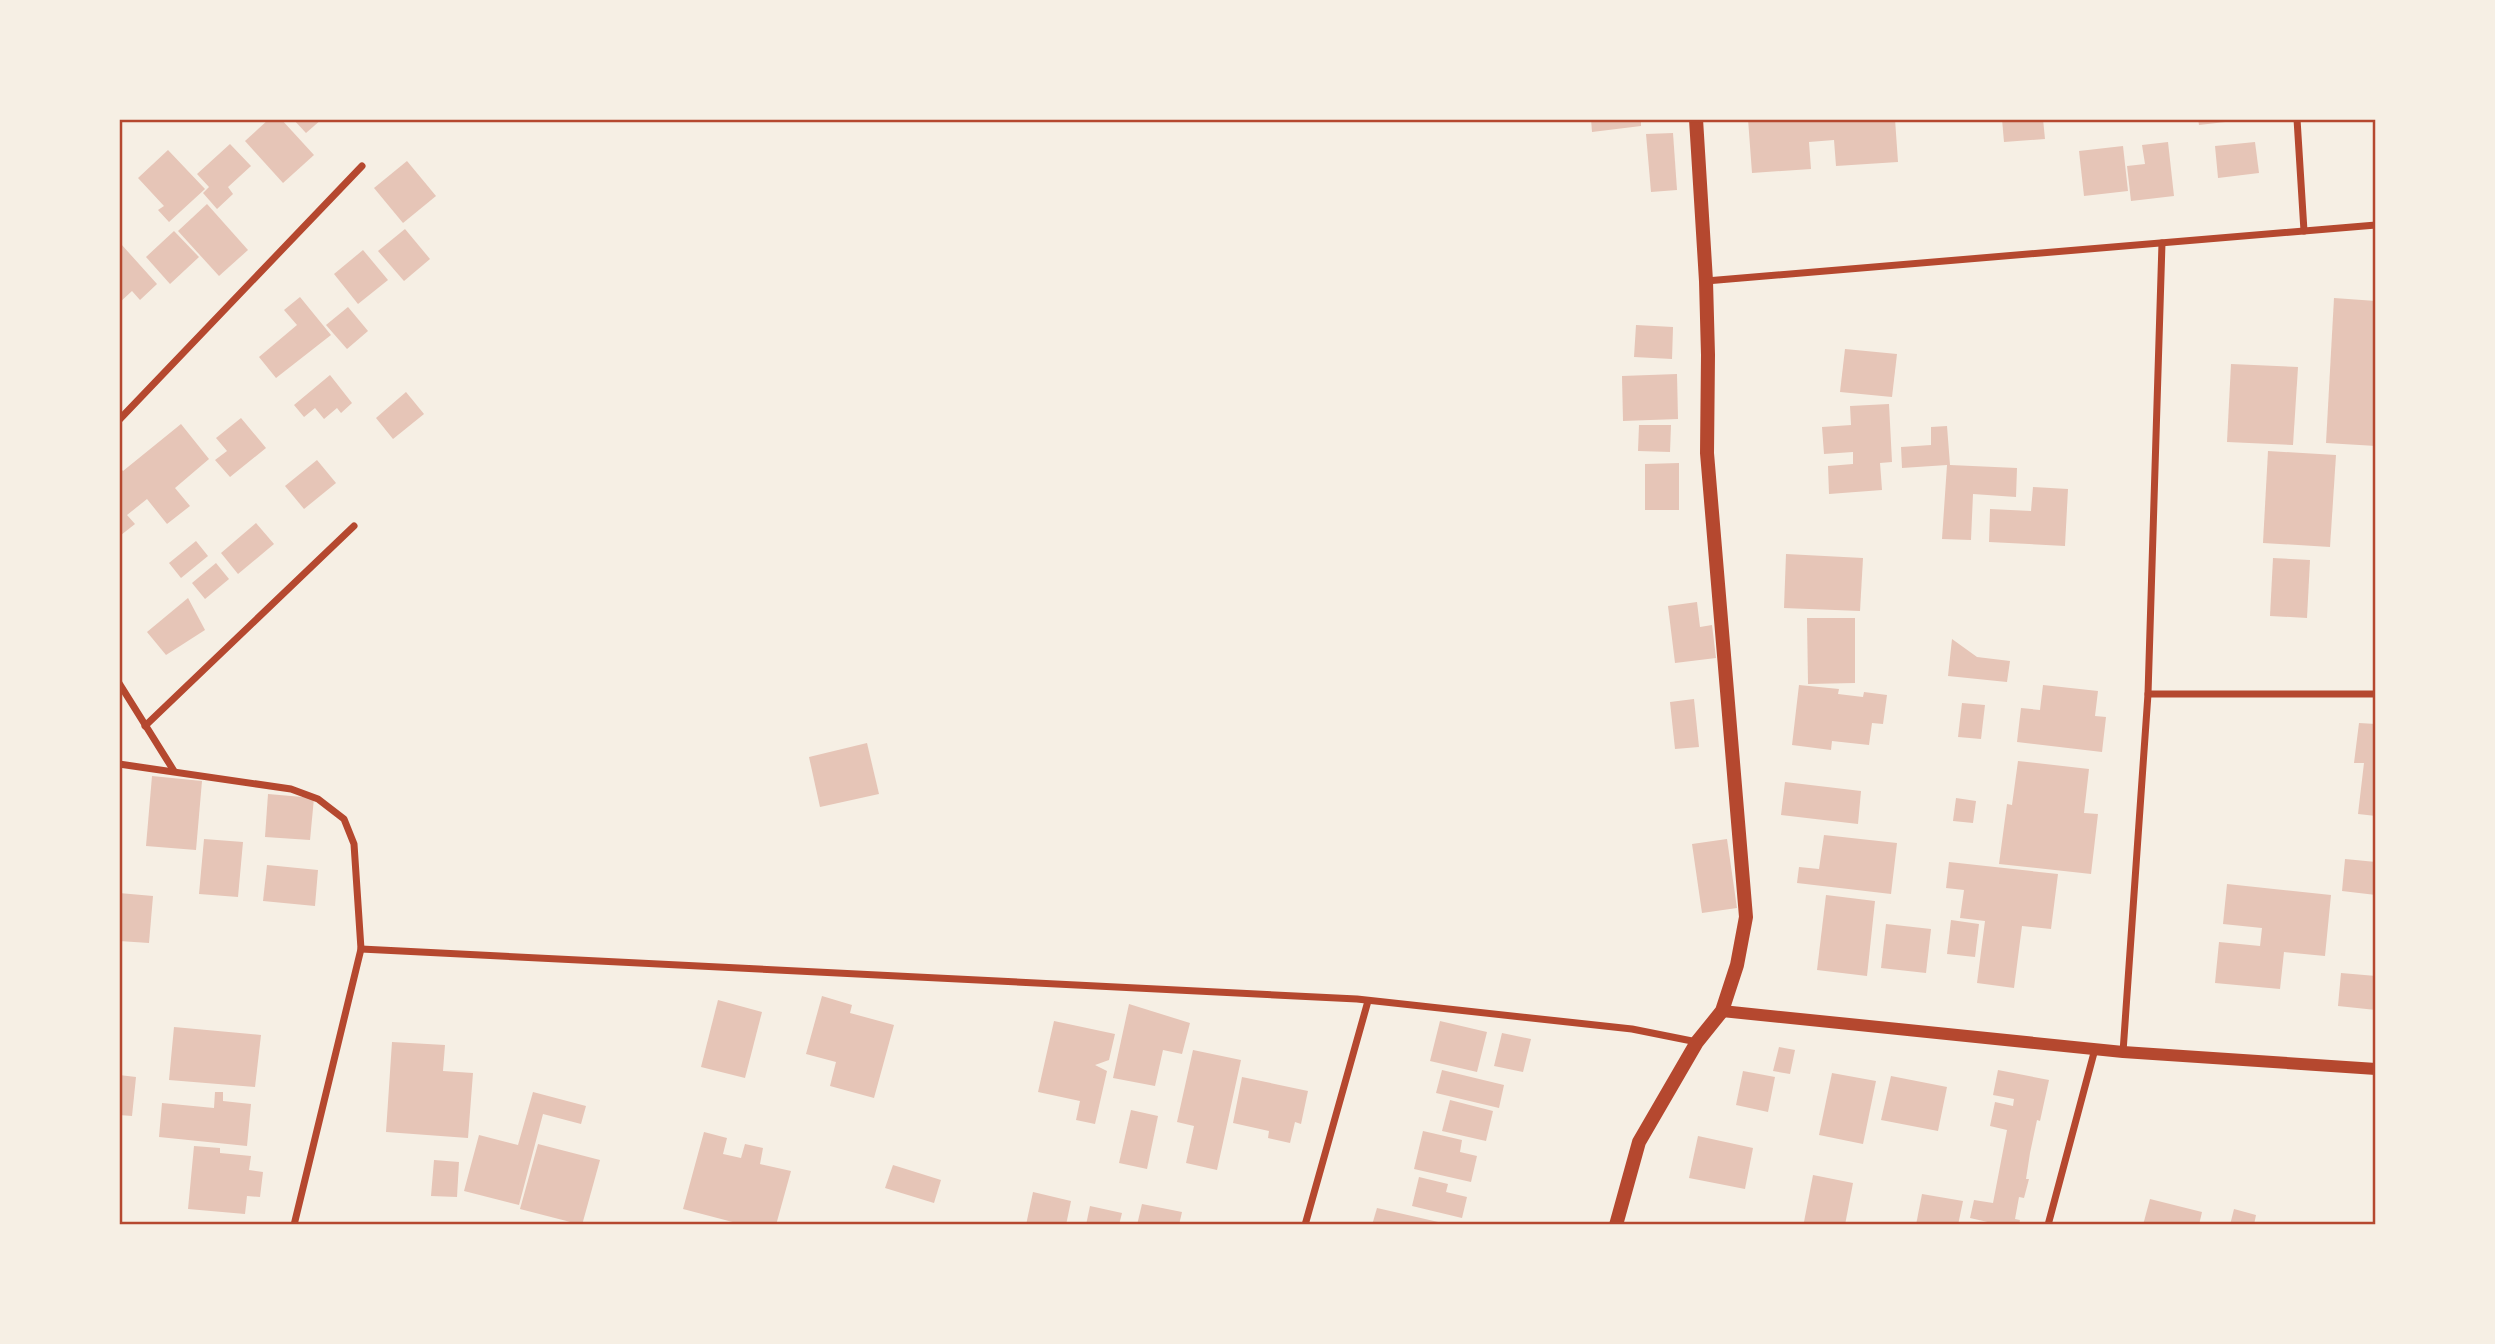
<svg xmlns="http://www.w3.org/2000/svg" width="2495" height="1344" font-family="Poppins,sans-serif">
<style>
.building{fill:#e6c5b7}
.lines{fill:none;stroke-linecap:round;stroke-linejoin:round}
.minor{stroke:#b5482f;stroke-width:7}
.tertiary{stroke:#b5482f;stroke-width:12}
.secondary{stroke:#b5482f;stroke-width:14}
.neatline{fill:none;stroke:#b5482f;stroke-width:2.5}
</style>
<rect width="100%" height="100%" fill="#f6efe4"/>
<g class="building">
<polygon points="269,119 281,119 314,155 283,183 245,141"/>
<polygon points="293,119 322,119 306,133"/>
<polygon points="1591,119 1641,119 1641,126 1592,132"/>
<polygon points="1748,119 1895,119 1898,162 1836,166 1834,140 1809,142 1811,169 1752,173"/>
<polygon points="2002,119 2043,119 2045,139 2004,142"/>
<polygon points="2198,119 2234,119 2234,121 2199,125"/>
<polygon points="1673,133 1677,190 1651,192 1646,134"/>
<polygon points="2168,142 2174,196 2131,201 2127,166 2145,164 2142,145"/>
<polygon points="2255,142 2259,173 2218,178 2215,146"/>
<polygon points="230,144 251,166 228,187 233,194 217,209 203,193 209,187 197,174"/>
<polygon points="2123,146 2128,191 2084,196 2079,151"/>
<polygon points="168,150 205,189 169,222 158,210 164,206 138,178"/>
<polygon points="407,161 436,196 403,223 374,188"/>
<polygon points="207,204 248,250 219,276 178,231"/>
<polygon points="405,229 430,259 404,281 378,251"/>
<polygon points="174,231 199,257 170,284 146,257"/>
<polygon points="121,244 157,284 140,300 132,291 119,303"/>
<polygon points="363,250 388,280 358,304 334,274"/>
<polygon points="300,297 331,335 276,378 259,357 297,325 284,310"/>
<polygon points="2334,298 2376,301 2376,446 2326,443"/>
<polygon points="348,307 368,331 347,349 326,325"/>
<polygon points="1636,325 1673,327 1672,359 1634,357"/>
<polygon points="1845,349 1897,354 1892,397 1840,392"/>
<polygon points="2231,364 2298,367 2293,445 2227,442"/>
<polygon points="1677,374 1678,419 1623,421 1622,376"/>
<polygon points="330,375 352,403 341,413 337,408 324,419 315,408 304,417 294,405"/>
<polygon points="406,392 424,414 393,439 376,418"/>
<polygon points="1889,404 1892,462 1880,463 1882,490 1829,494 1828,466 1853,464 1853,452 1824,454 1822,427 1851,425 1850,406"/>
<polygon points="241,418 266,448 230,477 215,460 227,451 216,438"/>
<polygon points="181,424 209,459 175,488 190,506 167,524 147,499 127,515 135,524 121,535 119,533 119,471 121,469 123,471"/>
<polygon points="1639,425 1671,425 1670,452 1638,451"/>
<polygon points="1947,426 1950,465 2017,468 2016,497 1973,494 1971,540 1942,539 1947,465 1902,468 1901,447 1931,445 1931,427"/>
<polygon points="2268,451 2336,455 2330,547 2263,543"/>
<polygon points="317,460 336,483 304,509 285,486"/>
<polygon points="1679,463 1679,510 1645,510 1645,464"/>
<polygon points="2033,487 2068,489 2065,546 1989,542 1990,509 2031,511"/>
<polygon points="256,523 274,544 238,574 221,553"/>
<polygon points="196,541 208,556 181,578 169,563"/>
<polygon points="1786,554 1863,558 1860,611 1784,608"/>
<polygon points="2273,558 2310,560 2307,618 2270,616"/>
<polygon points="216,563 229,579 205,599 192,583"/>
<polygon points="188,598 205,630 166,655 147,632"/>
<polygon points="1697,602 1700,627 1712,625 1716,658 1675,663 1668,606"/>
<polygon points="1807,618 1855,618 1855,683 1808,684"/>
<polygon points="1952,639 1977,657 2010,661 2007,682 1948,676"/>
<polygon points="1799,685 1839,689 1838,694 1863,697 1864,692 1887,695 1883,724 1872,723 1869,745 1832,741 1831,750 1792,745"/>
<polygon points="2043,685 2098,691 2095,716 2106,717 2102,752 2017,742 2021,708 2040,710"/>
<polygon points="1694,699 1699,747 1675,749 1670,702"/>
<polygon points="1962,703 1985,705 1981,739 1958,737"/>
<polygon points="2359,723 2376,724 2376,816 2358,814 2364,763 2354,763"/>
<polygon points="867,743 879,794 820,807 809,757"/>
<polygon points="2018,761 2089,769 2084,813 2098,814 2091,874 1999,864 2007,804 2012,805"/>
<polygon points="152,776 202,781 196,850 146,846"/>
<polygon points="1785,782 1861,791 1858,824 1781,815"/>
<polygon points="268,794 314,798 310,840 265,837"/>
<polygon points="1956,798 1976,801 1973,823 1953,821"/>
<polygon points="1824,835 1897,843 1891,894 1797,883 1799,867 1819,869"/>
<polygon points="204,839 243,842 238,897 199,894"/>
<polygon points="1727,839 1737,908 1702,913 1692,844"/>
<polygon points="2345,859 2376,862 2376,895 2342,891"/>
<polygon points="1949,862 2058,874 2051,929 2022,926 2014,988 1977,983 1985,921 1960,918 1964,890 1946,888"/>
<polygon points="267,865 318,870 315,906 263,901"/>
<polygon points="2227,884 2331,895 2325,956 2284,952 2280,989 2215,983 2219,942 2260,946 2262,928 2223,924"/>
<polygon points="119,893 153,896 149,943 119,941"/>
<polygon points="1826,895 1875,901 1867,976 1817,970"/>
<polygon points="1951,920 1979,924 1975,957 1947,954"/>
<polygon points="1886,924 1931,929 1926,973 1881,968"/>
<polygon points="2341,973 2376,976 2376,1010 2338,1006"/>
<polygon points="822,996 852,1005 850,1013 894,1025 874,1098 830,1086 836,1062 806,1054"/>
<polygon points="718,1000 762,1012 745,1078 701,1067"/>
<polygon points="1129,1004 1190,1023 1182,1054 1163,1050 1155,1086 1113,1078"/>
<polygon points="1054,1021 1115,1034 1109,1060 1095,1065 1107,1071 1095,1124 1076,1120 1080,1101 1038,1092"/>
<polygon points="1440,1021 1487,1032 1477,1072 1430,1061"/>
<polygon points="174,1027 261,1035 255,1087 169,1080"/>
<polygon points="1502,1033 1531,1039 1523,1072 1494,1066"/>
<polygon points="392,1042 445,1045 443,1071 473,1073 468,1138 386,1132"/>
<polygon points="1779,1047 1795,1050 1790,1074 1773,1071"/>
<polygon points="1193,1050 1241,1060 1217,1170 1186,1163 1194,1126 1177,1122"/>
<polygon points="1442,1070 1504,1085 1499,1108 1436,1093"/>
<polygon points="1998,1070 2049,1080 2040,1121 2037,1120 2030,1153 2026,1179 2029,1179 2024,1198 2019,1197 2015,1219 2020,1220 2019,1225 1991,1225 1992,1223 1970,1218 1974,1200 1993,1203 2007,1130 1990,1126 1995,1102 2013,1106 2014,1099 1993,1095"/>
<polygon points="1743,1071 1775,1077 1768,1112 1736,1105"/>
<polygon points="1832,1073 1876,1081 1863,1144 1819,1135"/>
<polygon points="119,1075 136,1077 132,1116 119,1115"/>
<polygon points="1891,1076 1947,1087 1938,1131 1881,1120"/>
<polygon points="1242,1077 1308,1091 1301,1124 1295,1122 1290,1143 1268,1138 1269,1131 1233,1123"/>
<polygon points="215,1092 223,1092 223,1101 251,1104 247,1146 159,1137 162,1103 214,1108"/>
<polygon points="533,1092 586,1106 581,1124 543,1114 519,1205 464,1191 479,1135 518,1145"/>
<polygon points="1450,1100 1493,1111 1486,1141 1442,1131"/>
<polygon points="1131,1110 1158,1116 1147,1169 1119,1163"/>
<polygon points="1423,1131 1462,1140 1460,1152 1477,1156 1471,1182 1414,1169"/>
<polygon points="704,1132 727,1138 723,1154 741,1158 745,1144 763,1148 760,1164 791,1171 776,1225 744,1225 683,1209"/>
<polygon points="1698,1136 1753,1148 1745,1189 1689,1178"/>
<polygon points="538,1144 600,1160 582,1225 520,1209"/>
<polygon points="194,1146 220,1148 220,1153 251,1156 249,1170 263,1172 260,1197 247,1196 245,1214 188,1209"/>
<polygon points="434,1160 459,1162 457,1197 431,1196"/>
<polygon points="893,1165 941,1180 934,1203 885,1188"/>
<polygon points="1813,1175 1853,1183 1845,1225 1818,1225 1804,1222"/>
<polygon points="1419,1177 1448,1184 1446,1192 1467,1197 1462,1218 1412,1206"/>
<polygon points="1033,1192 1071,1201 1066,1225 1026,1225"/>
<polygon points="1922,1194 1963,1201 1958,1225 1916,1225"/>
<polygon points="2150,1199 2202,1212 2199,1225 2143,1225"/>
<polygon points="1142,1204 1182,1212 1179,1225 1137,1225"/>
<polygon points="1090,1206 1122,1213 1119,1225 1086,1225"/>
<polygon points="1377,1208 1447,1224 1447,1225 1372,1225"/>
<polygon points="2234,1209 2256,1215 2254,1225 2230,1225"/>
</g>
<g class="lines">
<g class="minor">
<polyline points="2297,119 2304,231"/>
<polyline points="1706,281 2376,225"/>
<polyline points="119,420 362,166"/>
<polyline points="119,683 174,771"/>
<polyline points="2148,694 2376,694"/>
<polyline points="145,726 354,526"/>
<polyline points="119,764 291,789 318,799 344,819 354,844 361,949 294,1225"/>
<polyline points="361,949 1357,999 1632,1029 1697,1042"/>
<polyline points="2123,1052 2148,694 2162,243"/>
<polyline points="1305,1225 1368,1001"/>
<polyline points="2048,1225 2095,1049"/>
</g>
<polyline class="tertiary" points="1722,1011 2123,1052 2376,1069"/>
<polyline class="secondary" points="1616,1225 1639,1142 1697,1042 1722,1011 1737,965 1746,917 1707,453 1708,355 1706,281 1696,119"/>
</g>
<rect width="2495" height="1344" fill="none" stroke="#f6efe4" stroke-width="242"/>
<rect x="121" y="121" width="2253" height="1102" class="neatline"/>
</svg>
